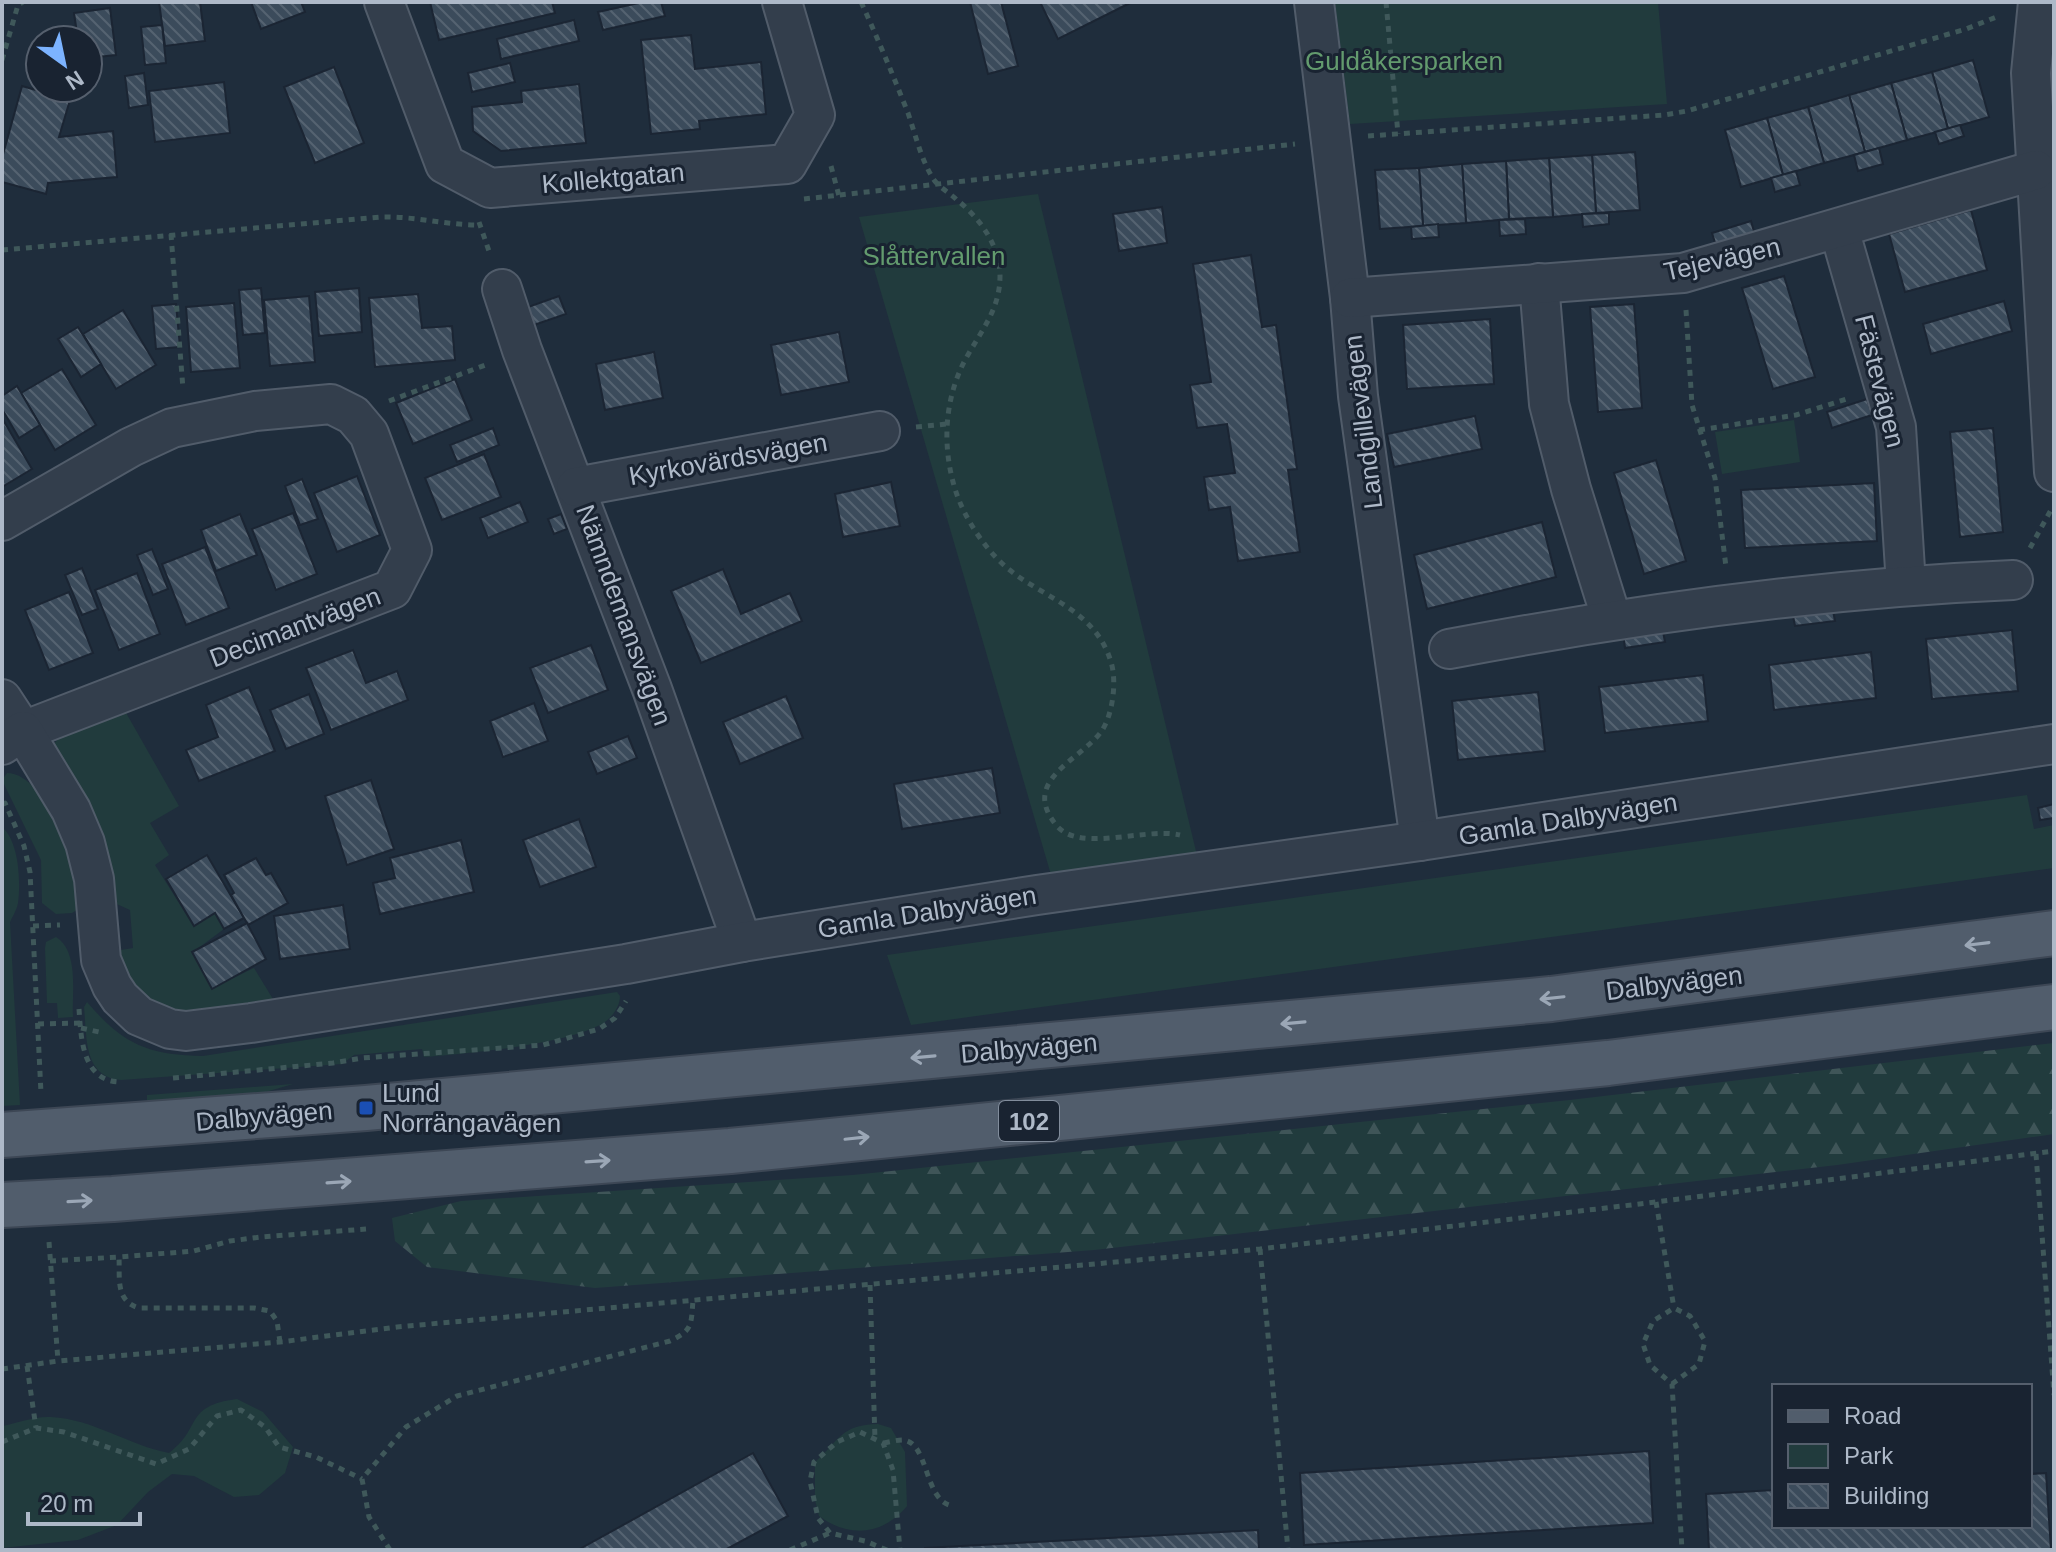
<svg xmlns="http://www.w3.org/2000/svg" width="2056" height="1552" font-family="Helvetica,sans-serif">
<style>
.green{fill:#213b3d}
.forest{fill:url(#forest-firs)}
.building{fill:url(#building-back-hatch);stroke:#1b2533;stroke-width:2}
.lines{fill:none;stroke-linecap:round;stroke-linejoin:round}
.street-casing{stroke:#515c6a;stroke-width:42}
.primary-casing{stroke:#3d4755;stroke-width:48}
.path{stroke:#3f585a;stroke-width:5;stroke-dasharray:6 6;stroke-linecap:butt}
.street{stroke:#333e4c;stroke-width:38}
.primary{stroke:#515d6c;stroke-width:44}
.oneway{stroke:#9ba7b6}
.transit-dot{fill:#1a4fb4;stroke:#192331;stroke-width:3}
.labels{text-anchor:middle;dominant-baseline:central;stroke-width:6;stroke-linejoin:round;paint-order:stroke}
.shield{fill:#192331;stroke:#818c9b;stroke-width:2}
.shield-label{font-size:24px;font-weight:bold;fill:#aeb9c8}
.park-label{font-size:26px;fill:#639b6e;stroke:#192331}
.street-label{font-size:26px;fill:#aeb9c8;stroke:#192331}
.poi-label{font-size:26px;fill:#aeb9c8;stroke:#192331;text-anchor:start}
</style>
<defs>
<pattern id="forest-firs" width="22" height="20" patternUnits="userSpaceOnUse" patternTransform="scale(2)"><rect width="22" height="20" fill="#213b3d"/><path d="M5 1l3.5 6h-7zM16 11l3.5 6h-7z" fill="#3f5558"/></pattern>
<pattern id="building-back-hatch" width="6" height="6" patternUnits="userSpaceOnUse" patternTransform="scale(2)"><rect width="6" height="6" fill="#3b4b5b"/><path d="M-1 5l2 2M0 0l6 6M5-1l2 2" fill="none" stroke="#556371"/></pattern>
</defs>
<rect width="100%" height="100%" fill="#1f2d3c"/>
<g class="green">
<polygon points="1335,2 1658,2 1667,104 1350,124"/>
<polygon points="1038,194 1201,872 1056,892 859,217"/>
<polygon points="1794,420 1800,462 1722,474 1715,432"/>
<polygon points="125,711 179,806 150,823 169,855 155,865 193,925 215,913 224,929 193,952 212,988 254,968 276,1004 188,1015 162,1009 130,987 115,951 133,948 130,910 110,901 48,750 62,735"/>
<path d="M 7,773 C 48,773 78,874 80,908 L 72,913 L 56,914 L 42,903 L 41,860 L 2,780 Z"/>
<polygon points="2027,795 2034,829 2054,825 2054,868 911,1025 887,955"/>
<path d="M 2,827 C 19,841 21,882 18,903 C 17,909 13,916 10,922 L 20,1105 L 2,1106 Z"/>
<path d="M 56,937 C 79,951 72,993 73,1017 L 58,1018 L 57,1003 L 47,1003 L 45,948 L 46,942 Z"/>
<path d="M 617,992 L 620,996 C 620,1006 613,1016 605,1022 C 572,1044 465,1054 424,1057 L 422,1049 L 354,1055 L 342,1064 L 121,1080 C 83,1077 87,1037 84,1007 L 87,1002 C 123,1044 147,1055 203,1056 Z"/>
<polygon points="293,1084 246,1098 147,1103 147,1095"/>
<path d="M 237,1399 L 263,1412 L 293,1447 L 285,1473 L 259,1495 L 234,1497 L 194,1476 L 172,1474 L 148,1492 L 117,1525 L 78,1540 L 2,1548 L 2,1426 C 17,1423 35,1416 51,1417 C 93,1419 128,1445 169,1453 C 203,1428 183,1406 237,1399 Z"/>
<path d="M 878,1424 L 891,1428 L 905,1452 L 907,1506 C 882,1536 849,1538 819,1516 L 815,1500 L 815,1462 C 840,1440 840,1425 878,1424 Z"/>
</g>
<polygon class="forest" points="2054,1043 2054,1134 1837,1165 1094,1250 595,1288 427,1267 395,1241 392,1218 461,1201 853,1175 1570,1100"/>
<g class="building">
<polygon points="159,2 200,2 205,41 165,46"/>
<polygon points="251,2 301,2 305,12 261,29"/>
<polygon points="430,2 552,2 555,13 439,40"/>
<polygon points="643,2 661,2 665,16 603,30 598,12"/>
<polygon points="970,2 1001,2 1018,66 988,74"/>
<polygon points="1040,2 1132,2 1058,39"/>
<polygon points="110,8 116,55 88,58 88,40 78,40 74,13"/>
<polygon points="574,20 579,41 501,59 497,39"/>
<polygon points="162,25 166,63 145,65 141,27"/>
<polygon points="691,35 695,69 761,62 766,114 699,121 700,129 651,134 641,40"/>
<polygon points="1973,60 1989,117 1948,129 1932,72"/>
<polygon points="510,63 515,82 472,92 468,73"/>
<polygon points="334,67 364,143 315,163 284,87"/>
<polygon points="1932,72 1948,129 1907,140 1891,83"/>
<polygon points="144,73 148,105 129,108 125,76"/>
<polygon points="224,82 230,133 155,142 149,91"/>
<polygon points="1891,83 1907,140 1865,152 1849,95"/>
<polygon points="579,84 586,143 501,151 473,131 472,107 522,102 521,91"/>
<polygon points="22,86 70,100 59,137 113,131 117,177 48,183 46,194 2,182 2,158"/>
<polygon points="1849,95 1865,152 1824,163 1808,107"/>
<polygon points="1808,107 1824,163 1783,175 1767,118"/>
<polygon points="1767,118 1783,175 1741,187 1725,130"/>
<polygon points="1960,125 1964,136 1939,144 1935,132"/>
<polygon points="1879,148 1883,164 1858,171 1854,155"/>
<polygon points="1635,152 1640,210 1596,213 1592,155"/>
<polygon points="1592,155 1596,213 1553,217 1549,158"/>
<polygon points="1549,158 1553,217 1509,219 1506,161"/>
<polygon points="1506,161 1509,219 1466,223 1462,164"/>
<polygon points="1462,164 1466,223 1423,226 1419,168"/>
<polygon points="1419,168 1423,226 1380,229 1375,170"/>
<polygon points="1796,171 1800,185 1775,192 1771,178"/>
<polygon points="1162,207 1167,243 1119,251 1113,214"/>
<polygon points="1971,210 1987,270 1905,292 1889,234"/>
<polygon points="1609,213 1609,224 1583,227 1582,214"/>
<polygon points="1525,219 1526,234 1500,236 1499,220"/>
<polygon points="1751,221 1755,235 1716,246 1712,233"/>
<polygon points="1438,224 1439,237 1412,239 1411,227"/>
<polygon points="1251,255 1262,327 1276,325 1297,469 1288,470 1300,552 1238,561 1230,507 1209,510 1204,477 1235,473 1227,424 1197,428 1190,385 1211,382 1193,264"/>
<polygon points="1784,276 1815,377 1773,389 1742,288"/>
<polygon points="261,288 265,333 243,335 239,290"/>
<polygon points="359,288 362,332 319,336 315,292"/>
<polygon points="418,294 422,328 452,326 455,360 375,367 369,298"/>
<polygon points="309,296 315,362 270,366 264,300"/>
<polygon points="559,296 566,314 534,325 528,307"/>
<polygon points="2004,301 2012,331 1931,354 1923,324"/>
<polygon points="234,303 240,368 191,372 186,307"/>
<polygon points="176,304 180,347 156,349 152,306"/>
<polygon points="1634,304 1642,408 1598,412 1590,307"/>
<polygon points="123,310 156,365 116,389 83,334"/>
<polygon points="1490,319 1494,384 1407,389 1403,325"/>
<polygon points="78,327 101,364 81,377 58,339"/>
<polygon points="839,332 849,382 781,395 771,345"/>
<polygon points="654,352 663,398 605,410 596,364"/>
<polygon points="62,369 96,425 55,450 21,393"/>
<polygon points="455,379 472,420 413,444 396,403"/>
<polygon points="17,386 40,425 19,438 2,409 2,396"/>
<polygon points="1867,399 1872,415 1832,428 1827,412"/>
<polygon points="1475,416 1482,449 1394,467 1387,434"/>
<polygon points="2,418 32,469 2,487"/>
<polygon points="493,428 499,445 457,462 450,445"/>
<polygon points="1993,428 2003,532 1960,537 1950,432"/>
<polygon points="484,454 501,497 442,520 425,478"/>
<polygon points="1656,460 1686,561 1644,574 1614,473"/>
<polygon points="357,476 380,535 337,552 314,493"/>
<polygon points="302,479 318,519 300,525 285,486"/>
<polygon points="891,482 900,526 843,537 835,494"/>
<polygon points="1874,483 1877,541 1745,548 1741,490"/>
<polygon points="520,502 528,522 488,538 480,518"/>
<polygon points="293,513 317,574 276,590 252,529"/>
<polygon points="240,514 257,555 216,571 201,530"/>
<polygon points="561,514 567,529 554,534 548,519"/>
<polygon points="1542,522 1556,577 1427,609 1414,555"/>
<polygon points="205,547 229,608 186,625 162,564"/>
<polygon points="152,549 168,589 153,595 137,555"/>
<polygon points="82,568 98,609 82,615 65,575"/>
<polygon points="723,569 741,614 790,593 802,621 701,663 671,591"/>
<polygon points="137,573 160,634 119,650 95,590"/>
<polygon points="69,592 93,653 49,670 25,610"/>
<polygon points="1832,605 1835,621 1795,626 1792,611"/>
<polygon points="1662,626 1665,642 1625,648 1623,633"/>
<polygon points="2012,630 2018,691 1932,699 1926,639"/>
<polygon points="591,645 608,690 548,713 530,668"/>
<polygon points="353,650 366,683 397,671 408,700 331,730 306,668"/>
<polygon points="1871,652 1876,698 1774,710 1769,665"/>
<polygon points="1703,675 1708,721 1605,733 1599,687"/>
<polygon points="249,687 275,751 199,781 186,750 218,737 206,705"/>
<polygon points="1538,692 1545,751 1458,760 1452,701"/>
<polygon points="309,694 324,734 286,749 270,710"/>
<polygon points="786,696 803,738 740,764 723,722"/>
<polygon points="534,703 548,741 503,757 490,721"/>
<polygon points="628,736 637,758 597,774 588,752"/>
<polygon points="992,768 1000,813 902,829 894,784"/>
<polygon points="371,780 394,849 347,865 325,796"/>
<polygon points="2054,804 2054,818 2040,820 2038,808"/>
<polygon points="579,819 596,867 540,887 523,840"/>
<polygon points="461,840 474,892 380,914 373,883 395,878 390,858"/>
<polygon points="207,855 244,918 224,929 215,913 194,926 166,879"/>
<polygon points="256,858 266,875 271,873 288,903 248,925 231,895 234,893 224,875"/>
<polygon points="343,905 350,949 280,959 274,916"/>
<polygon points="247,923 266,959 212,989 192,952"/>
<polygon points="1649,1451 1653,1523 1304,1545 1300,1473"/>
<polygon points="753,1453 788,1516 725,1550 578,1550"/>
<polygon points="2046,1473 2051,1550 1709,1550 1706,1494 1774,1490 1774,1526 2030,1526 2030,1474"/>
<polygon points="1258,1530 1259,1550 925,1550 925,1548"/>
</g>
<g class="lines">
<g class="street-casing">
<g id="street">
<polyline points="384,2 445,164 490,188 787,164 815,115 782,2"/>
<polyline points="1314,2 1350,298 1358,396 1420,841"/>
<polyline points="2038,2 2031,73 2054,472"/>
<polyline points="1839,229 1896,427 1906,585"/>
<polyline points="1539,283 1549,404 1571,489 1612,620"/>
<polyline points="502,289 522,350 652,689 742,942"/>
<polyline points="1350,298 1683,273 2036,170"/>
<polyline points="576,487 880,431"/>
<polyline points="2,521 131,447 172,428 255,411 331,404 353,415 369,434 412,550 392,589 23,731 2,699"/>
<path d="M 1449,649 C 1635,614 1823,588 2013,580"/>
<polyline points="2,745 23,731 71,810 85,843 94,879 101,960 112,986 120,998 139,1016 170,1029 186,1031 251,1023 626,964 742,942 1037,895 1420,841 2054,744"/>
</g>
</g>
<g class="primary-casing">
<g id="primary">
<polyline points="2,1135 366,1108 1551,999 2054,933"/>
<polyline points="2,1205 113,1199 730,1151 1608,1063 2054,1007"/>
</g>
</g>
<g class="path">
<path d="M 861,2 C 878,39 893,75 908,113 C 916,136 921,160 934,180 C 940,188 950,193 957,200 C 980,218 1000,246 1000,276 C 1000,307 984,327 969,353 C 944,395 941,446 956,492 C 965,519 985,549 1006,567 C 1044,599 1095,609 1111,662 C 1117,681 1113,715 1101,732 C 1079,761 1019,781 1057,826 C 1080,853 1146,827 1180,835"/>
<polyline points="1386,2 1398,134"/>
<polyline points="2,60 18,5 23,2"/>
<polyline points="1368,136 1664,115 1687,111 1966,29 1999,16"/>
<polyline points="831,166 839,196"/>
<polyline points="804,199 1295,144"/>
<polyline points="479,222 490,254"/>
<polyline points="171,234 183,389"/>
<path d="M 2,250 L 381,217 C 414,216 446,225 479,225"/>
<polyline points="1686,310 1692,405 1715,478 1726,567"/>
<polyline points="389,401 488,364"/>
<polyline points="916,427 947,424"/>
<polyline points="1699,430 1796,415 1850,398"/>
<polyline points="2030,548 2052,508"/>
<polyline points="2,804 5,803 24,846 30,872 41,1093"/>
<polyline points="33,926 60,925"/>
<path d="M 79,1009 C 81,1038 82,1080 119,1082"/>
<polyline points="38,1024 80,1023"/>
<polyline points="81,1028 99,1032"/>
<polyline points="173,1078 333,1063 362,1058 543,1045 599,1029 615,1018 626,1001"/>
<polyline points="2036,1154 2054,1395"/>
<polyline points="1656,1202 1674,1308"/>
<polyline points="49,1242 58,1361"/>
<polyline points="1260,1249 1288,1550"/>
<polyline points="50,1261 119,1257"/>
<polyline points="870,1285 875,1439"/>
<path d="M 280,1342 L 277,1321 L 270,1311 L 254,1308 L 139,1308 C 115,1301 120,1278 119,1257 L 194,1251 L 230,1241 L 261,1237 L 366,1229"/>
<polyline points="27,1366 36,1428"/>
<polyline points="2,1369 58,1361 280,1342 397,1327 1260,1249 1656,1202 2054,1151"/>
<polyline points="1672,1384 1699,1364 1705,1341 1690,1316 1674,1308 1653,1321 1643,1344 1650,1365 1672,1384 1682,1550"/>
<polyline points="2,1442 36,1428 64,1432 156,1464 189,1449 217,1416 241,1410 265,1427 279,1447 316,1457 362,1479"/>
<path d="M 884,1443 C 889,1442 897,1440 903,1440 C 928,1442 924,1496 949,1505"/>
<path d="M 390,1550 L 369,1517 L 362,1479 L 406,1427 L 457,1396 L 670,1341 C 693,1330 691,1325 693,1300"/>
<polyline points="790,1550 830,1533"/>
<polyline points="887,1550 865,1541 830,1533 818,1518 810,1481 814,1462 837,1442 860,1432 883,1443 893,1470 900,1550"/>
</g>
<use href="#street" class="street"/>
<use href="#primary" class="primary"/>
</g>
<defs><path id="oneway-shaft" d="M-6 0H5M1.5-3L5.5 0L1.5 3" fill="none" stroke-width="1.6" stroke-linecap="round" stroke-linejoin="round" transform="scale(2)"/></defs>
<g class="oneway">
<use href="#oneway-shaft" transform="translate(1977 944) rotate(173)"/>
<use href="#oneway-shaft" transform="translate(1552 998) rotate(174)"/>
<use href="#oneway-shaft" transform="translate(1293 1023) rotate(175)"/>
<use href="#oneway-shaft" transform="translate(923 1057) rotate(175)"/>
<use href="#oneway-shaft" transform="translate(857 1138) rotate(-6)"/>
<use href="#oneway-shaft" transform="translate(598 1161) rotate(-4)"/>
<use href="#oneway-shaft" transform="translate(339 1182) rotate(-4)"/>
<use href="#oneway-shaft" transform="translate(80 1201) rotate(-3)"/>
</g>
<rect class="transit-dot" x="358" y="1100" width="16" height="16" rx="4"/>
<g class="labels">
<rect class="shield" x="999" y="1101" width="60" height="40" rx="6"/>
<g class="shield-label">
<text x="1029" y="1121">102</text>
</g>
<g class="park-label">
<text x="1404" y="61">Guldåkersparken</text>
<text x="934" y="256">Slåttervallen</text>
</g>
<g class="street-label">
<text transform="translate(613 178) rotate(-5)">Kollektgatan</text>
<text transform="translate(1722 259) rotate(-13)">Tejevägen</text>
<text transform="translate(1880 381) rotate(76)">Fästevägen</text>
<text transform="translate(1363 422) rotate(-97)">Landgillevägen</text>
<text transform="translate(728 459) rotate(-10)">Kyrkovärdsvägen</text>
<text transform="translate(624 615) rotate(70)">Nämndemansvägen</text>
<text transform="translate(295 627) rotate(-21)">Decimantvägen</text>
<text transform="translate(1568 819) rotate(-9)">Gamla Dalbyvägen</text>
<text transform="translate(927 912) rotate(-9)">Gamla Dalbyvägen</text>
<text transform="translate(1674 983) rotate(-7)">Dalbyvägen</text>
<text transform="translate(1029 1048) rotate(-5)">Dalbyvägen</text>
<text transform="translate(264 1116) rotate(-5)">Dalbyvägen</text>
</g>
<g class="poi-label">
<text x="382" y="1093">Lund<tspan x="382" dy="30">Norrängavägen</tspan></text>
</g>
</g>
<rect width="2056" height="1552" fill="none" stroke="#aeb9c8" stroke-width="8"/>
<rect x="1772" y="1384" width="260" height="144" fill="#192331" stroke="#555f6d" stroke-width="2"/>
<rect x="1788" y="1410" width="40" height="12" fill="#515d6c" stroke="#555f6d" stroke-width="2"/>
<text x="1844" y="1424" font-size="24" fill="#aeb9c8">Road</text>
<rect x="1788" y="1444" width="40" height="24" fill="#213b3d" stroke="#555f6d" stroke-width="2"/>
<text x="1844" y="1464" font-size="24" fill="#aeb9c8">Park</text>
<rect x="1788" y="1484" width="40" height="24" fill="url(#building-back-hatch)" stroke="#555f6d" stroke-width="2"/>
<text x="1844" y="1504" font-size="24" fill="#aeb9c8">Building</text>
<g transform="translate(64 64) rotate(147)"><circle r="38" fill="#192331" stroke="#555f6d" stroke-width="2"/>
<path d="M0-6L14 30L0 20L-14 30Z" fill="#7cb3ff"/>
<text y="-12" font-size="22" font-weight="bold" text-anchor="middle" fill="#aeb9c8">N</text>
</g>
<path d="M28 1512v12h112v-12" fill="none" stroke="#aeb9c8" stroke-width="4"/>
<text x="40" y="1512" font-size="24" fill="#aeb9c8" stroke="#192331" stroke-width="6" paint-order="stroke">20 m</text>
</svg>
